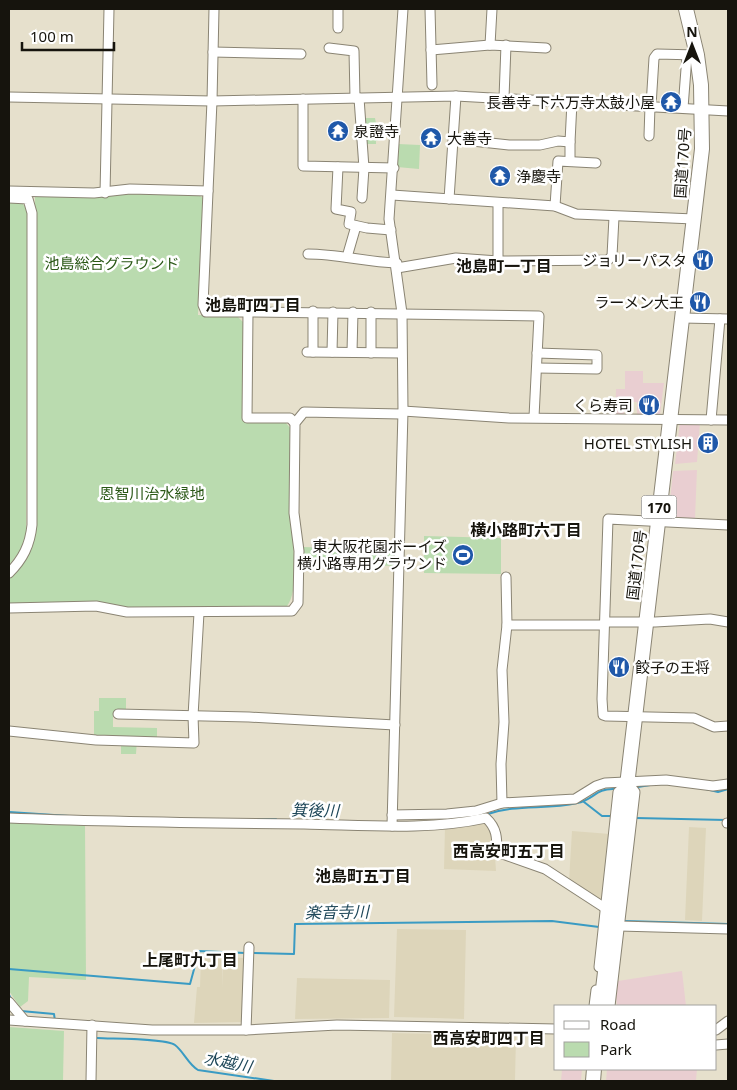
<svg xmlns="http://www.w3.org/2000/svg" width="737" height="1090" font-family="'Noto Sans','Noto Sans JP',sans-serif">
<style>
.commercial{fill:#e9ced1}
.built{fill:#ddd5ba}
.green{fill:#badbaf}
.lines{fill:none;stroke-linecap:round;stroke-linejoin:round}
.stream{stroke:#3a9bc3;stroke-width:2}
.minor-casing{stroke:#8a8473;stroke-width:11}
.highway-casing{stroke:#8a8473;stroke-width:16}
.minor{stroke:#fff;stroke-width:9}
.highway{stroke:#fff;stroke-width:14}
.labels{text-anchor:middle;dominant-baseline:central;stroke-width:5;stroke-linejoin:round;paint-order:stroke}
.shield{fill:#fff;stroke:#5c5a56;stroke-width:1}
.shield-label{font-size:14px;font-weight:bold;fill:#16140d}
.poi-label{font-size:15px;fill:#16140d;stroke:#fff;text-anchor:end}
.street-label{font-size:15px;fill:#16140d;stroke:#fff}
.park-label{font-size:15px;fill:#2a5816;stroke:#fff}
.neighbourhood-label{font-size:16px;font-weight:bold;fill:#16140d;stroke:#fff}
.water-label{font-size:16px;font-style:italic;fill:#1d4658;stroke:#fff}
</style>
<rect width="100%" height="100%" fill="#e6e0cc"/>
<g class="commercial">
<polygon points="625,371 643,371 643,383 664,383 660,415 637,415 637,402 625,402 624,415 615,415 616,389 625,389"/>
<polygon points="680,422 700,422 697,462 675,464"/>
<polygon points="697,470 695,519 668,520 673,471"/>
<polygon points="682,971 686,1006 617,1006 615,988 618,981"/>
<polygon points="562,1069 582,1069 581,1081 561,1081"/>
<polygon points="607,1069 697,1069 696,1081 606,1081"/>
</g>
<g class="built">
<polygon points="487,821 493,826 496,871 444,869 445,826"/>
<polygon points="689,827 706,828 702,921 685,920"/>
<polygon points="572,831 610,834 602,898 599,900 569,881"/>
<polygon points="397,929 466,930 464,1019 436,1018 436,1004 436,1018 394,1017"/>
<polygon points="201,957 222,958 222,988 223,957 244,958 243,1022 194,1023 197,987 200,987"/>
<polygon points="297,978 390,980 389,1018 295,1019"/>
<polygon points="392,1033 516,1036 515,1081 391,1081"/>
</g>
<g class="green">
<polygon points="361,118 375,118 377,129 379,129 379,140 376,141 376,144 363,144"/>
<polygon points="398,144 420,145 419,169 397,167"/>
<path d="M 129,194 L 197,194 L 203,198 L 198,315 L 237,316 L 244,323 L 242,421 L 285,422 L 292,430 C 292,457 290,484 291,511 C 291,533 301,589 287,606 L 171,609 L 132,608 L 102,603 L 9,605 L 9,577 L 19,569 L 36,527 L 35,195 L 101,196 Z"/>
<polygon points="9,203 22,203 27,209 26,537 20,551 9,565"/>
<polygon points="424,536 501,538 501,574 424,573"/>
<polygon points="303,547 397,550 396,566 303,563"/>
<polygon points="99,698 126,698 126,712 113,712 113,727 157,728 157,739 137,739 136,754 121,754 121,736 94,736 94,711 99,711"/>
<polygon points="9,821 85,824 86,980 29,977 28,1001 20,1007 9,991"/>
<polygon points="9,1027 64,1031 63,1081 9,1081"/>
</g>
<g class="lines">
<g class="stream">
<polyline points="638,787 650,785"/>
<polyline points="706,789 718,792 728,789"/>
<polyline points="584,802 602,816 611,816"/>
<polyline points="9,812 69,816"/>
<path d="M 488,814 C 516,804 547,810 577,803 C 594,800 595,788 615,789"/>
<polyline points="636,818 726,820"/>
<polyline points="216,819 276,819"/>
<polyline points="625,921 728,924"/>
<polyline points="252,953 294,954 295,924 552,921 599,927"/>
<polyline points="9,969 190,984 199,951 245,953"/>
<polyline points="9,995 12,1000"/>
<polyline points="21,1011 54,1014 55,1021"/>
<path d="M 97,1038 C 112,1039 165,1038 175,1045 C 184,1052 188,1064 198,1070 L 274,1081"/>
</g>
<g class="minor-casing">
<g id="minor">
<polyline points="214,9 212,101 203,305 206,312 248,312 247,418 290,418 295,423"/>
<polyline points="430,9 432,85"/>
<polyline points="338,28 338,9"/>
<polyline points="490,45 492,9"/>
<polyline points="329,48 354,51 355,98"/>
<polyline points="431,50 490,45 546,48"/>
<polyline points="213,52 301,54"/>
<polyline points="9,97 212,101 456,96 728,111"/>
<polyline points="359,98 364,168 362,198"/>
<polyline points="504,98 506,45"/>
<polyline points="303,99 303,166 394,168"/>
<polyline points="651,106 654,58 657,54 697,55"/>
<polyline points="683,108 687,56"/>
<polyline points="649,136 650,106"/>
<polyline points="454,139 509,145 540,145 558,141 570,142 572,102"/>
<polyline points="570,161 570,142"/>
<polyline points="338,167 336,209 351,212 349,224 367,228 391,230"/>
<polyline points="9,191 94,193 130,189 208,191"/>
<polyline points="105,193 109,9"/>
<polyline points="392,195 555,206 576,214 694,219"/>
<path d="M 9,198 L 28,199 L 32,213 L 32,525 C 30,545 23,559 9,573"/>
<polyline points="449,199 456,96"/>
<polyline points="555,206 558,161 596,163"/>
<path d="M 308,254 C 338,254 366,262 397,263"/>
<polyline points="347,257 356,226"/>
<polyline points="498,261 498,204"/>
<polyline points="397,268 456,258 498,261 608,260 612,256 614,217"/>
<polyline points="248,312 539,316 534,417"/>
<polyline points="371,312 371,353"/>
<polyline points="683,318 728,319"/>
<polyline points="307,352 401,353"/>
<polyline points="313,352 313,311"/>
<polyline points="332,352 333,312"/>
<polyline points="352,352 353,312"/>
<polyline points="537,368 597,369 597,355 537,353"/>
<polyline points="403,411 509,418 728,420"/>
<polyline points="711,420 720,319"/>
<polyline points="728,525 608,519 602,699 603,715 606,716 694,718 714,727 728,726"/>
<polyline points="9,608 96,606 127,612 292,611 298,603 299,551 294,513 295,423 304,412 401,414"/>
<polyline points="605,622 655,622 710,619 728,622"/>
<polyline points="507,625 604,625"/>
<polyline points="118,714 249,717 395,725"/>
<polyline points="9,731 96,740 194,743 193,716 199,613"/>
<polyline points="502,803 501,764 504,722 502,670 507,625 506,577"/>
<polyline points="392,815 447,814 476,811 502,803 575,799 596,786 605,783 666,780 713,786 728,784"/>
<path d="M 9,818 C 107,822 206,823 304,824 C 364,825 427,831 486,818 C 497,828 497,838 497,852 L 545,869 L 605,908"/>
<polyline points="727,823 728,823"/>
<polyline points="392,826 403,411 402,313 389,219 403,9"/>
<polyline points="619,926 728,929"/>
<polyline points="599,967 618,792 628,783"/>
<polyline points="9,1002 25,1021"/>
<polyline points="594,1006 596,990"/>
<polyline points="610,1006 635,792 628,783"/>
<polyline points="9,1020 152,1030 246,1030 337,1025 556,1029"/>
<polyline points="246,1030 249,947"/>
<polyline points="716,1030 728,1021"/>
<polyline points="716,1045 728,1044"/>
<polyline points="91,1081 92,1025"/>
</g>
</g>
<g class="highway-casing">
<g id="highway">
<polyline points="601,1006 702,149 701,85 697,55 686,9"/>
<polyline points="593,1081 594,1069"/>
</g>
</g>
<use href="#minor" class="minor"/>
<use href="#highway" class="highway"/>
</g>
<defs>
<g id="temple-disc" transform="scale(1.125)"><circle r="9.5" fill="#1f58a9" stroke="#fff"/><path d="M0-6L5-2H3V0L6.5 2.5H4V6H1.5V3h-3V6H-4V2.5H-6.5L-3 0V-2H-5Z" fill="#fff"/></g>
<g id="restaurant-disc" transform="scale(1.125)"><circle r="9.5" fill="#1f58a9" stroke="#fff"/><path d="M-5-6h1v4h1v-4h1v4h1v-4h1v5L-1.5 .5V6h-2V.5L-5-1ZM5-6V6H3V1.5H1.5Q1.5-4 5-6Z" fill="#fff"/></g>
<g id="building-disc" transform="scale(1.125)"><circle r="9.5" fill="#1f58a9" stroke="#fff"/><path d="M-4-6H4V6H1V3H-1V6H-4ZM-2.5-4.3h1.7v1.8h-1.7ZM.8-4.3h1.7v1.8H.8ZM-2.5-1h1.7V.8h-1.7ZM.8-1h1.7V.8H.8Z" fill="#fff"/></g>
<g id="stadium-disc" transform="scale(1.125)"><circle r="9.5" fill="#1f58a9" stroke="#fff"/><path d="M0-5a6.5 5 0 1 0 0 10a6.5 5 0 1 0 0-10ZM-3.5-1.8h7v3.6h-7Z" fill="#fff"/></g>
</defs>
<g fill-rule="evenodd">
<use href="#temple-disc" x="671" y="102"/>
<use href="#temple-disc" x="338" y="131"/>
<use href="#temple-disc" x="431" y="138"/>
<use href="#temple-disc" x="500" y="176"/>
<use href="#restaurant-disc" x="703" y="260"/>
<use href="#restaurant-disc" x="700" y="302"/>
<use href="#restaurant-disc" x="649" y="405"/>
<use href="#building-disc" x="708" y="443"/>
<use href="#stadium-disc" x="463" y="555"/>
<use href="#restaurant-disc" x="619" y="667"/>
</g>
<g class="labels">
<rect class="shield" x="641.5" y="495.5" width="35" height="23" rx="4"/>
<g class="shield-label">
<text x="659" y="507">170</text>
</g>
<g class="poi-label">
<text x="655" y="102">長善寺 下六万寺太鼓小屋</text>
<text x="354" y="131" text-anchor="start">泉證寺</text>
<text x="447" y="138" text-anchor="start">大善寺</text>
<text x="516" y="176" text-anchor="start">浄慶寺</text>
<text x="687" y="260">ジョリーパスタ</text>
<text x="684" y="302">ラーメン大王</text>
<text x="633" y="405">くら寿司</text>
<text x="692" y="443">HOTEL STYLISH</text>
<text x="447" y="546">東大阪花園ボーイズ<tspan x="447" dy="17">横小路専用グラウンド</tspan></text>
<text x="635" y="667" text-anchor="start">餃子の王将</text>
</g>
<g class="street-label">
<text transform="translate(682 163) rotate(-86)">国道170号</text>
<text transform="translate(636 565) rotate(-83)">国道170号</text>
</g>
<g class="park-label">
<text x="112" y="263">池島総合グラウンド</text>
<text x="152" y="493">恩智川治水緑地</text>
</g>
<g class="neighbourhood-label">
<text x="504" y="266">池島町一丁目</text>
<text x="253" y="305">池島町四丁目</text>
<text x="526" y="530">横小路町六丁目</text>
<text x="509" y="851">西高安町五丁目</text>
<text x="363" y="876">池島町五丁目</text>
<text x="190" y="960">上尾町九丁目</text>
<text x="489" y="1038">西高安町四丁目</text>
</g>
<g class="water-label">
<text transform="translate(315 810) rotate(1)">箕後川</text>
<text transform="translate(337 912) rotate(-1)">楽音寺川</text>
<text transform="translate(228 1062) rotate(11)">水越川</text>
</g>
</g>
<rect width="737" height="1090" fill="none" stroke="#16140d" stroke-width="20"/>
<rect x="554" y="1005" width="162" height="65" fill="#ffffff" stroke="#a2a19e"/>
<rect x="564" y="1021" width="25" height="8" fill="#ffffff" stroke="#a2a19e"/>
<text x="600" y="1030" font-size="15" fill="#16140d">Road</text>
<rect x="564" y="1042" width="25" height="15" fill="#badbaf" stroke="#a2a19e"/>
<text x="600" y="1055" font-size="15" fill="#16140d">Park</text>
<g transform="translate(692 45)" stroke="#ffffff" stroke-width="4" paint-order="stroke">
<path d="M0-4L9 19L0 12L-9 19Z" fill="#16140d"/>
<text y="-8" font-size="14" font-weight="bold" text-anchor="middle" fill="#16140d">N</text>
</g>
<path d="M22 42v8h92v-8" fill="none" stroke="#16140d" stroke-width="2.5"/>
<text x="30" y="42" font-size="15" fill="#16140d" stroke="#ffffff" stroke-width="4" paint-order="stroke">100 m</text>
</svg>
